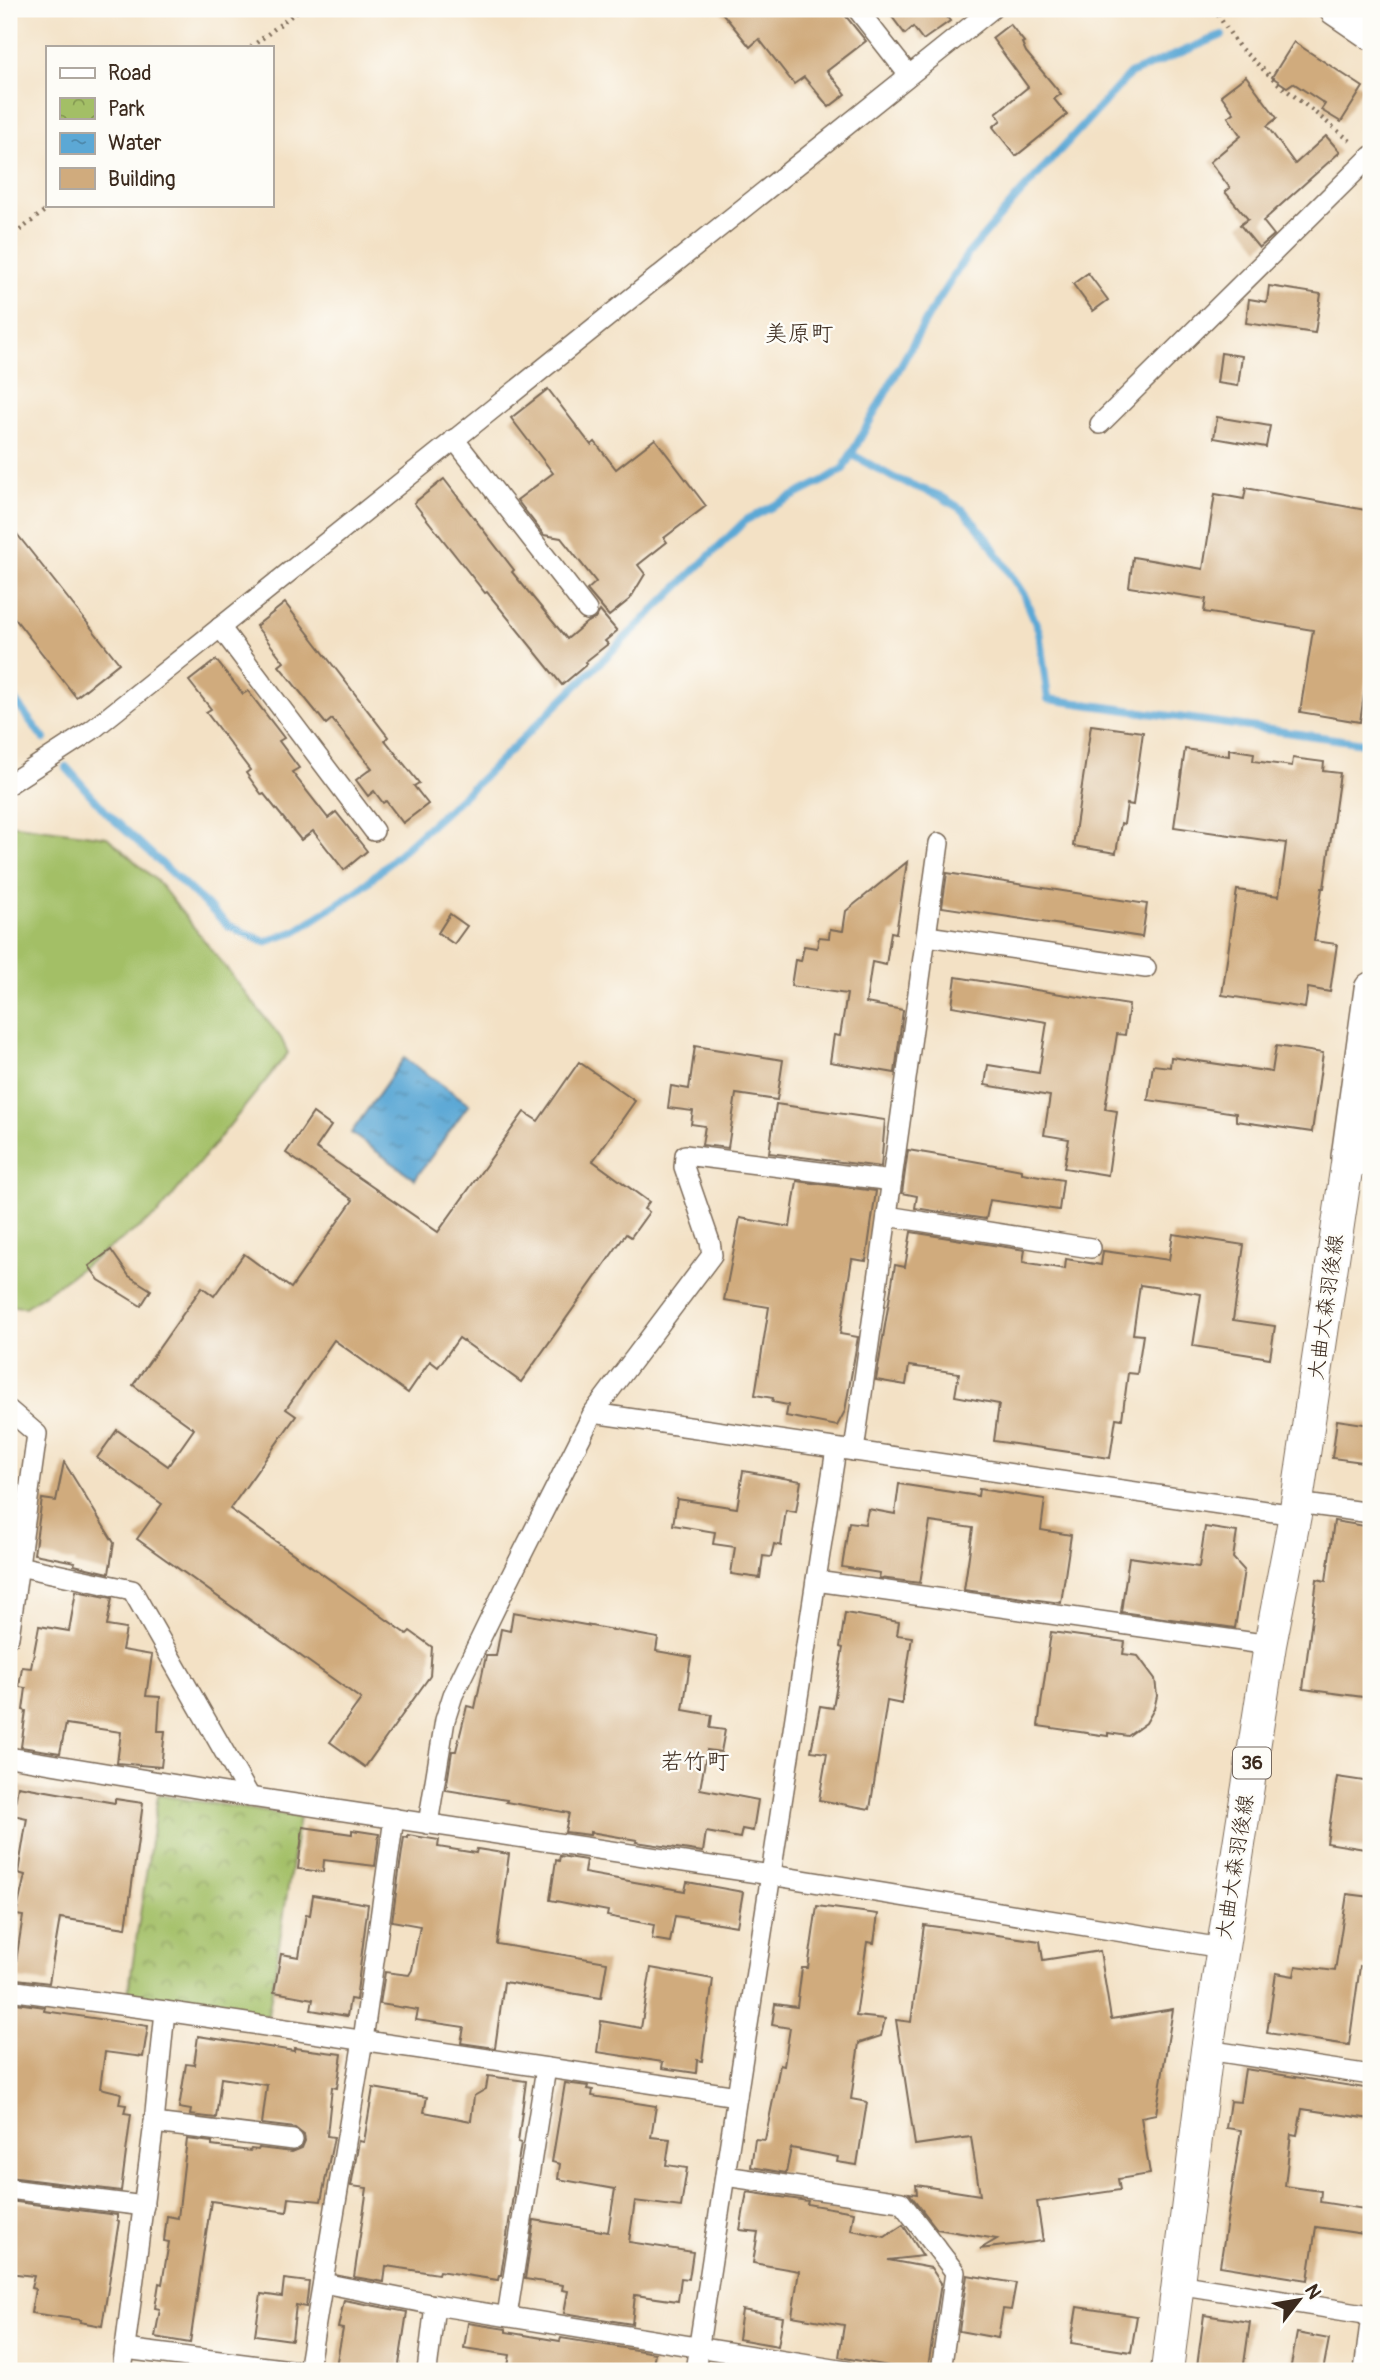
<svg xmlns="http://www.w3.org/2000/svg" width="1380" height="2380" font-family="Pangolin,'Klee One',sans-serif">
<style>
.park{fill:url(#park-crowns);stroke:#6f7442;stroke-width:2}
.garden{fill:#a3bf66;stroke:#6f7442;stroke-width:2}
.water{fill:url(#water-ripples);stroke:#4c697a;stroke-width:2}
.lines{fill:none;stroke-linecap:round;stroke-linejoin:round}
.stream{stroke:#5ca8d5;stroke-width:8}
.building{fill:#d0ab7d}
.minor-casing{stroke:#7b6a58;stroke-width:22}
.primary-casing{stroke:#7b6a58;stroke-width:34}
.trunk-casing{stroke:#7b6a58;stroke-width:36}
.path{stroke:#7b6a58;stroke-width:4.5;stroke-dasharray:2 5;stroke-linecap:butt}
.minor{stroke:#fff;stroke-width:19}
.primary{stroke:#fff;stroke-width:32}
.trunk{stroke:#fff;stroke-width:33}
.labels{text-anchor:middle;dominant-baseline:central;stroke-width:5;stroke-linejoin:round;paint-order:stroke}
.shield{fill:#fdfcf7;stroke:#75695f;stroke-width:2}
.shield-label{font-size:19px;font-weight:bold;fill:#3b2a1e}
.street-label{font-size:21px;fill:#3b2a1e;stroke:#fdfcf7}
.neighbourhood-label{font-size:23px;fill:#3b2a1e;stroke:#fdfcf7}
</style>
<defs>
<pattern id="park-crowns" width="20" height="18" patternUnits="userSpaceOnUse" patternTransform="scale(1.75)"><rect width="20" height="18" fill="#a3bf66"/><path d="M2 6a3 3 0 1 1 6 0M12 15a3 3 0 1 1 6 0" fill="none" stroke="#869b53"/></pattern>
<pattern id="water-ripples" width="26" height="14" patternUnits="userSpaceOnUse" patternTransform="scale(1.75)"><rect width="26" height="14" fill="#5ca8d5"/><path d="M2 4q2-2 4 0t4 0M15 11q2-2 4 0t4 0" fill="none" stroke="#4d89ac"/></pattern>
</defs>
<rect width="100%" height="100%" fill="#fdfcf7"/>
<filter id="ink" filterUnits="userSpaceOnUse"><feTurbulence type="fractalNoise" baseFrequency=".0143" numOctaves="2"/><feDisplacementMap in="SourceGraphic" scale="14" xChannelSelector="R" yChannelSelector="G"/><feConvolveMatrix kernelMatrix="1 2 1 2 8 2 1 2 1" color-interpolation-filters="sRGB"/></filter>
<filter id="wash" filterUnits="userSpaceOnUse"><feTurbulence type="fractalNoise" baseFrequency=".00686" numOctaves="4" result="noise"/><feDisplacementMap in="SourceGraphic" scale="28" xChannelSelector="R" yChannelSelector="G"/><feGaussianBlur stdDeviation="1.57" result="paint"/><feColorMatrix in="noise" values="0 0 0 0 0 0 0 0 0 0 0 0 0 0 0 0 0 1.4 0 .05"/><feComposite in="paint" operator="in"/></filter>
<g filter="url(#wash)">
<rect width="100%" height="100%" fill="#f3e1c5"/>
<polygon class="park" points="158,1795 299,1817 268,2016 128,1994"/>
<polygon class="garden" points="9,824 107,837 158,882 281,1038 288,1053 158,1214 26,1307 9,1306"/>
<polygon class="water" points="404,1058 469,1104 415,1179 351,1133"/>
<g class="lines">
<g class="stream">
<polyline points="851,454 894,478 940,496 963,510 986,537 1025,597 1039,631 1048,699 1371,744"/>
<polyline points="9,693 44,739"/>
<polyline points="66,767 107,813 229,926 265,942 296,931 360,889 477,783 746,520 827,479 843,469 930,313 967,255 1018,196 1130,74 1222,35"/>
</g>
</g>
<g id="blocks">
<g class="building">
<polygon points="719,9 840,9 866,41 827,71 846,94 829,107 804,77 794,84 759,39 750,47"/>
<polygon points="886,9 941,9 950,21 923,40 913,27 905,34"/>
<polygon points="1010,24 1024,42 1022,43 1026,52 1061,94 1054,99 1067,115 1016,156 993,127 1001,120 996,113 1028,87 992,38"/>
<polygon points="1294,42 1363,87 1341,122 1321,110 1325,104 1293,83 1287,87 1272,77"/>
<polygon points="1246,76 1277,118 1267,126 1295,164 1326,136 1340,152 1263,221 1274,235 1259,248 1240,225 1248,219 1225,192 1230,188 1210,162 1241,136 1228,117 1234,113 1221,95"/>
<polygon points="1088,273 1108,300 1093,311 1073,284"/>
<polygon points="1269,286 1321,294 1315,333 1246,323 1249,299 1267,302"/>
<polygon points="1221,353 1242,356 1238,386 1217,383"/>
<polygon points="548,389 591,445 595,442 616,469 655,439 706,506 664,538 667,542 638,565 645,574 630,599 609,616 587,590 596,582 561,538 544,535 517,500 553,473 511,418"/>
<polygon points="1217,417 1270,426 1266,447 1214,438"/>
<polygon points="444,479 514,570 512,572 567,639 587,622 595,619 600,611 617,631 605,641 608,644 585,662 587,664 562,685 487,592 485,593 414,503"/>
<polygon points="1246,488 1371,511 1371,648 1360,722 1300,712 1313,630 1204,612 1206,599 1129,587 1133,557 1203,569 1215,494 1244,499"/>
<polygon points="9,524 119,663 76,697 9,611"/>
<polygon points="285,603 388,737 385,740 419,783 414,786 428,804 403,823 386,801 383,803 374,791 368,796 356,780 372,768 332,719 326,724 279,666 284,662 256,626"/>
<polygon points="216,660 243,694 248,691 284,738 279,741 299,768 292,772 328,818 336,812 367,851 344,870 313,831 301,840 264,794 262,795 246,773 250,770 206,712 211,709 189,681"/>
<polygon points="1091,725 1143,732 1133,805 1127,804 1124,824 1121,823 1116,853 1073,846"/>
<polygon points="1185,749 1229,756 1229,749 1254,753 1253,761 1292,766 1293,758 1324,762 1323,771 1340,773 1324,888 1322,888 1314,941 1337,944 1330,992 1308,988 1305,1008 1222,995 1237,890 1279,896 1286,843 1174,827"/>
<polygon points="907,862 896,933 891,932 886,965 872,962 866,1003 903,1010 895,1073 830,1062 834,1035 840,1036 847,994 791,986 795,960 801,961 804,946 817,948 819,937 829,938 830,929 843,931 846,911"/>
<polygon points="947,873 1147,904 1142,937 942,907"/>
<polygon points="450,914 467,926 454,944 438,933"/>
<polygon points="956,977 1129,1005 1125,1035 1117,1034 1105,1109 1117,1111 1108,1175 1064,1168 1069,1139 1044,1135 1050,1096 985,1085 988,1065 1039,1073 1047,1022 952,1006"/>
<polygon points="695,1046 783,1060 777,1100 736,1094 728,1148 702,1145 705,1126 691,1124 693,1111 668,1108 671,1086 689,1089"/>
<polygon points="1276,1046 1323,1053 1312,1132 1236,1121 1236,1113 1148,1100 1153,1065 1170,1067 1171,1057 1272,1072"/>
<polygon points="579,1062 635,1101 593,1161 649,1202 644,1209 649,1212 631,1237 626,1234 521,1382 459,1338 438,1367 430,1361 408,1393 334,1340 286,1409 296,1416 230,1509 407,1634 410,1631 432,1647 430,1676 365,1767 330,1742 361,1699 137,1539 162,1504 97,1458 117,1430 168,1466 194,1429 133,1385 202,1287 214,1296 244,1254 291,1288 353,1200 286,1153 313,1113 331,1126 316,1148 438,1232 524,1112 538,1121"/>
<polygon points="776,1104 885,1120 881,1167 769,1153"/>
<polygon points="908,1150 973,1161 1022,1170 1022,1173 1063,1180 1059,1210 990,1200 986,1219 915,1208 917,1196 902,1193"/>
<polygon points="797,1181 876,1191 866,1261 852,1259 840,1334 858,1337 845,1411 837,1426 786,1416 788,1405 772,1402 773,1398 755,1395 769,1307 724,1300 740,1218 790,1227"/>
<polygon points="911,1232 1025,1250 1023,1262 1065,1269 1066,1259 1101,1265 1103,1251 1169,1260 1173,1234 1244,1245 1233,1320 1275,1326 1270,1358 1193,1346 1201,1294 1140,1285 1133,1334 1143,1335 1137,1374 1128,1373 1122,1419 1116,1418 1110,1458 994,1441 999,1404 955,1396 959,1373 909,1366 906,1385 876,1380 895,1265 905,1267"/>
<polygon points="111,1250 129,1276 151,1290 141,1306 99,1280 89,1266"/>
<polygon points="1337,1420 1371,1425 1371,1463 1332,1458"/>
<polygon points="64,1462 114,1543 109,1573 74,1565 75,1562 34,1554 42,1499 56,1501"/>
<polygon points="743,1471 801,1481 796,1512 786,1510 781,1546 774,1544 771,1557 763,1556 760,1578 731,1574 735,1547 713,1544 715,1532 673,1525 677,1499 737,1508"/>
<polygon points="899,1484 978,1496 979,1489 1045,1499 1041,1530 1071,1535 1061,1603 964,1590 973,1528 930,1522 920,1583 879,1578 880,1573 842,1567 849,1522 865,1524 868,1509 895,1514"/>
<polygon points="1334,1521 1371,1527 1371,1698 1303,1689 1317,1579 1326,1581"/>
<polygon points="1205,1527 1237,1532 1233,1558 1244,1570 1235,1628 1121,1612 1129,1557 1199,1567"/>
<polygon points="76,1591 112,1598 107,1626 126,1629 122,1650 152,1655 146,1696 160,1697 158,1731 165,1731 161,1767 117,1763 121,1732 66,1724 60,1753 21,1747 26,1711 23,1710 26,1688 19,1687 22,1667 31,1668 39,1626 69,1631"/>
<polygon points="513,1612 658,1638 656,1651 691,1657 683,1710 712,1715 710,1728 725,1730 721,1752 707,1750 700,1789 758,1800 753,1831 742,1829 740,1838 706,1832 703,1852 636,1842 637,1840 590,1832 590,1835 565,1832 569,1813 506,1802 507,1800 446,1790 452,1751 456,1751 467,1706 475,1708 486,1656 496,1656 501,1629 510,1631"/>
<polygon points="845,1613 899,1622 897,1635 912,1637 902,1704 887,1701 870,1809 819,1800 827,1753 811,1751 820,1706 833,1708 843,1648 840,1647"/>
<polygon points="1051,1632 1125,1642 1123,1654 1138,1656 1155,1679 1157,1696 1154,1709 1146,1723 1128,1736 1108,1733 1108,1736 1038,1726"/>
<polygon points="1337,1777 1371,1782 1371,1850 1327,1843"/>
<polygon points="18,1786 115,1803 115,1799 143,1803 126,1928 60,1918 49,1983 9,1978 9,1973 14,1974 23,1916 16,1915 25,1875 18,1873 27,1818 13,1815"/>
<polygon points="303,1827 352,1834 352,1830 379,1834 375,1866 324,1860 323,1872 298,1869"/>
<polygon points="408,1835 439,1840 438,1847 476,1853 477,1849 509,1854 497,1944 607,1962 601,1998 504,1982 495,2048 461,2043 464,2027 416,2020 418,2010 380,2004 385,1972 409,1975 412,1970 420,1926 392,1921 404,1837 408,1838"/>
<polygon points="560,1856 586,1860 584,1873 685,1891 687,1882 743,1892 737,1926 675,1916 670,1942 652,1939 654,1925 607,1916 608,1911 550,1900 556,1860 559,1861"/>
<polygon points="1347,1894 1371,1897 1371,1968 1360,1966 1349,2045 1267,2033 1276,1973 1294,1976 1296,1966 1335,1971"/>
<polygon points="313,1895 368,1904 356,2000 350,1999 347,2016 311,2010 313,1999 274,1992 281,1954 299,1957 306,1914 310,1915"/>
<polygon points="817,1906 878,1914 874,1943 867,1942 856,2016 885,2019 881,2036 859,2043 851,2099 867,2102 857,2165 837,2162 838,2157 791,2148 786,2173 751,2167 755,2139 765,2140 780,2065 784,2066 790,2028 772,2025 775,2004 797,2007 802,1968 808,1968"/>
<polygon points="924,1925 1040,1941 1043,1960 1100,1951 1111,2019 1173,2009 1156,2114 1141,2117 1150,2174 1118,2179 1120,2190 1037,2202 1043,2241 980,2249 997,2239 937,2229 909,2193 917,2194 916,2185 980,2195 971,2137 915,2145 896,2020 911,2022"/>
<polygon points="651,1968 713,1979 702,2061 697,2060 696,2073 662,2068 663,2062 597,2052 601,2021 641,2028"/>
<polygon points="9,2002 45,2007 44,2011 148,2026 143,2057 105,2052 100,2088 121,2093 119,2104 126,2105 124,2113 131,2114 121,2191 9,2177"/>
<polygon points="198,2036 294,2051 294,2048 342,2054 337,2088 332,2087 327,2136 334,2137 321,2201 289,2198 287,2212 211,2201 190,2343 155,2337 160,2309 155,2308 159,2283 162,2284 169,2242 164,2241 167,2216 178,2218 187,2139 212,2142 212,2146 250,2151 251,2149 258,2150 259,2148 292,2152 302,2148 305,2141 304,2135 295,2128 262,2124 267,2085 221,2078 216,2118 190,2115 191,2110 179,2108 186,2064 194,2065"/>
<polygon points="1245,2069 1371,2089 1371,2119 1302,2109 1297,2135 1291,2134 1285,2186 1321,2191 1320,2202 1371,2210 1371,2235 1316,2227 1308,2280 1220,2266 1241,2130 1226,2128 1230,2101 1240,2102"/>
<polygon points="488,2076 526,2081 518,2142 521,2143 501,2275 499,2275 498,2280 439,2271 438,2274 386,2266 384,2282 354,2277 367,2188 351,2186 359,2141 364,2142 373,2088 427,2097 424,2112 471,2121 474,2096 486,2089"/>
<polygon points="565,2083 588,2086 587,2089 593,2090 592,2096 656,2106 651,2137 670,2139 666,2165 687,2168 681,2207 635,2201 629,2242 693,2252 689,2279 681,2278 678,2301 635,2295 632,2324 564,2313 568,2291 562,2290 563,2285 525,2279 534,2220 608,2232 615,2189 558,2179 560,2164 552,2162"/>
<polygon points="747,2192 808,2201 807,2204 854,2212 851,2230 885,2237 903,2225 923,2256 888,2260 931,2268 941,2283 928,2367 916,2371 839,2357 844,2325 792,2316 799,2271 753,2263 758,2232 740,2230"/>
<polygon points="9,2201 117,2215 117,2220 119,2221 102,2326 80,2322 81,2320 31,2313 35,2289 31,2288 34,2276 9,2273"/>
<polygon points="967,2275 1016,2283 1011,2310 1003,2309 998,2338 959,2331"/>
<polygon points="284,2279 309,2282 306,2307 296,2305 292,2340 255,2335 261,2294 282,2297"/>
<polygon points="344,2300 407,2312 398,2371 335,2371 343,2329 338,2328"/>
<polygon points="1077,2307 1137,2316 1131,2352 1071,2343"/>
<polygon points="742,2310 783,2317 778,2346 738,2339"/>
<polygon points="1204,2315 1250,2322 1243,2371 1197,2366"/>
<polygon points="468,2323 506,2329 506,2332 560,2341 561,2338 655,2353 652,2371 507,2371 510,2355 464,2348"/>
<polygon points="1297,2333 1329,2339 1323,2371 1290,2371"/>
</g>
</g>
</g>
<g filter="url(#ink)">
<use href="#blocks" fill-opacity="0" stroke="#7b6a58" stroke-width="2"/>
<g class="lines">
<g class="minor-casing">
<g id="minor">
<polyline points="857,9 908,74"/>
<polyline points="1100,424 1371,156"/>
<polyline points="454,439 587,610"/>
<polyline points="220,627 374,831"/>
<polyline points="9,784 92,730 992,9"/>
<polyline points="927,936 1146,968"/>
<polyline points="887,1216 1091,1248"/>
<polyline points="9,1410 37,1434 9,1637"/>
<polyline points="593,1413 1295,1515"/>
<polyline points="854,1451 939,843"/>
<polyline points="1297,1503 1371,1513"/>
<polyline points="9,1564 132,1590 250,1797"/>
<polyline points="816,1581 1270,1645"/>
<polyline points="9,1757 250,1797 771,1875 1222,1948"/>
<polyline points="428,1824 445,1720 453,1695 509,1580 593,1413 712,1255 710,1242 684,1167 685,1155 892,1181"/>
<polyline points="9,1990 165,2011 737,2096"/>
<polyline points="1207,2050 1371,2075"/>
<polyline points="154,2123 293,2140"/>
<polyline points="725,2176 901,2202 955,2272 941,2371"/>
<polyline points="9,2189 144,2206"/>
<polyline points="323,2283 435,2305 846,2371"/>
<polyline points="1177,2284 1371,2315"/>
<polyline points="507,2316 546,2068"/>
<polyline points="125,2349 299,2371"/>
<polyline points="122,2371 154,2123 165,2011"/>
<polyline points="308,2371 363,2040 394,1818"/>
<polyline points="427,2371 435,2305"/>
<polyline points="695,2371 836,1449"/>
<polyline points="1364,2371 1371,2315"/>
</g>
</g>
<g class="primary-casing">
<polyline id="primary" points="1167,2371 1207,2050 1270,1645 1295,1515 1348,1157"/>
</g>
<g class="trunk-casing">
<g id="trunk">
<polyline points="1336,9 1371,33"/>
<polyline points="1371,989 1348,1157 1371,1160"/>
</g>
</g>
<g class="path">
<polyline points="1214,9 1239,47 1279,84 1353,143"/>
<polyline points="251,47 300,9"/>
<polyline points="9,239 52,205"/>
</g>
<use href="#minor" class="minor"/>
<use href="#primary" class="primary"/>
<use href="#trunk" class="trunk"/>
</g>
</g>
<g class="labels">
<rect class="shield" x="1233" y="1747.5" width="38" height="31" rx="5"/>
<g class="shield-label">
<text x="1252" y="1763">36</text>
</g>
<g class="street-label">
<text transform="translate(1326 1307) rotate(-82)">大曲大森羽後線</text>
<text transform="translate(1235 1867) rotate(-81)">大曲大森羽後線</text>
</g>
<g class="neighbourhood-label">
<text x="799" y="333">美原町</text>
<text x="695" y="1761">若竹町</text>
</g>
</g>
<rect width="1380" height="2380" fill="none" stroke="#fdfcf7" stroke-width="35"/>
<rect x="46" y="46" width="228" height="161" fill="#fdfcf7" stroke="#afa8a0" stroke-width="2"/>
<rect x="60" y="68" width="35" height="10" fill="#ffffff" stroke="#afa8a0" stroke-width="2"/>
<text x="108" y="80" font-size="21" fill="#3b2a1e">Road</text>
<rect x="60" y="98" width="35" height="21" fill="url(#park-crowns)" stroke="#afa8a0" stroke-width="2"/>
<text x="108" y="116" font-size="21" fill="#3b2a1e">Park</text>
<rect x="60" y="133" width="35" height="21" fill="url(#water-ripples)" stroke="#afa8a0" stroke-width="2"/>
<text x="108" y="150" font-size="21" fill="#3b2a1e">Water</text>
<rect x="60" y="168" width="35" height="21" fill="#d0ab7d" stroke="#afa8a0" stroke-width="2"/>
<text x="108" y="186" font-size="21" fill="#3b2a1e">Building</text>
<g transform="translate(1299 2300) rotate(59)" stroke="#fdfcf7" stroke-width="5" paint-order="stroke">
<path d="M0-5L12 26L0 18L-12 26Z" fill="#3b2a1e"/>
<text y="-10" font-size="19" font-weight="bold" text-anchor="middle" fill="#3b2a1e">N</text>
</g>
</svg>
